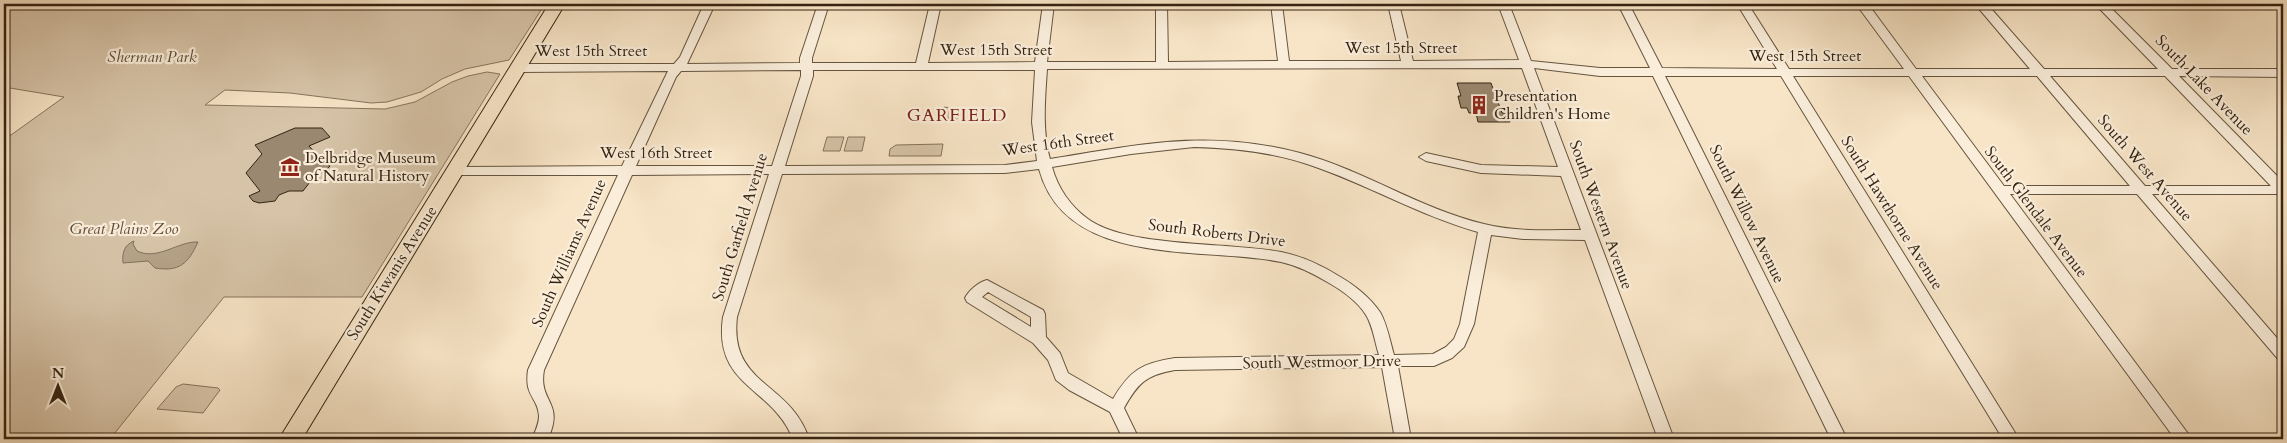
<svg xmlns="http://www.w3.org/2000/svg" width="2287" height="443" font-family="Cardo,serif">
<style>
.green{fill:#d7c4a8;stroke:#86745c}
.water{fill:#b5a389;stroke:#817059}
.building{fill:#9a8870;stroke:#342311}
.lines{fill:none;stroke-linecap:round;stroke-linejoin:round}
.minor-casing{stroke:#65543e;stroke-width:2}
.major-casing{stroke:#342311;stroke-width:2}
.minor{fill:#faeedb;fill-rule:evenodd}
.major{fill:#f8e5c7;fill-rule:evenodd}
.labels{text-anchor:middle;dominant-baseline:central;stroke-width:4.5;stroke-linejoin:round;paint-order:stroke}
.street-label{font-size:16px;fill:#342311;stroke:#faeedb}
.park-label{font-size:16px;font-style:italic;fill:#5d4b37;stroke:#faeedb}
.poi-label{font-size:16px;fill:#342311;stroke:#faeedb;text-anchor:start}
.neighbourhood-label{font-size:18px;letter-spacing:1px;fill:#7a1f14;stroke:#faeedb}
</style>
<rect width="100%" height="100%" fill="#f8e5c7"/>
<filter id="stains"><feTurbulence type="fractalNoise" baseFrequency=".004" numOctaves="4"/><feColorMatrix values="0 0 0 0 .2 0 0 0 0 .09 0 0 0 0 .02 0 0 0 .5 -.17"/></filter>
<radialGradient id="worn" r=".72"><stop offset=".6" stop-color="#630" stop-opacity="0"/><stop offset="1" stop-color="#630" stop-opacity=".3"/></radialGradient>
<g class="green">
<polygon points="4,4 545,4 509,60 465,69 442,79 421,92 387,102 371,103 290,93 225,90 205,105 385,109 415,102 452,82 468,76 487,72 500,74 362,297 224,297 110,439 4,439 4,140 64,97 4,87"/>
<polygon points="944,107 965,110 956,120 937,115"/>
<polygon points="827,137 844,137 840,151 823,151"/>
<polygon points="848,137 865,137 862,151 844,151"/>
<polygon points="943,144 941,156 889,156 890,149 896,145"/>
<polygon points="183,384 218,388 220,390 203,413 157,409 176,387"/>
</g>
<path class="water" d="M 134,241 L 133,244 L 137,251 C 158,261 178,241 198,242 C 188,264 179,272 155,268 L 148,261 L 123,263 C 122,253 124,245 134,241 Z"/>
<g class="building">
<polygon points="1457,83 1491,83 1502,113 1507,113 1510,122 1478,122 1476,113 1469,113 1467,108 1461,108 1458,96 1461,96"/>
<polygon points="295,128 322,128 330,137 309,146 318,156 328,156 324,162 330,166 324,172 317,173 303,191 289,191 279,195 275,201 259,203 253,201 249,196 260,191 246,173 262,154 255,145"/>
</g>
<g class="lines">
<g class="minor-casing">
<path id="minor" d="M 704,4 L 715,4 L 687,64 L 800,63 L 800,58 L 818,4 L 829,4 L 812,58 L 812,63 L 916,63 L 930,4 L 941,4 L 928,63 L 1035,62 L 1043,4 L 1054,4 L 1047,62 L 1156,62 L 1156,4 L 1167,4 L 1168,62 L 1278,61 L 1271,4 L 1282,4 L 1289,61 L 1401,61 L 1388,4 L 1399,4 L 1413,61 L 1519,60 L 1498,4 L 1509,4 L 1531,61 L 1600,68 L 1650,68 L 1618,4 L 1629,4 L 1662,68 L 1777,69 L 1737,4 L 1748,4 L 1789,69 L 1904,69 L 1856,4 L 1868,4 L 1916,69 L 2030,69 L 1975,4 L 1987,4 L 2044,69 L 2158,69 L 2095,4 L 2107,4 L 2172,69 L 2283,69 L 2283,77 L 2179,76 L 2283,182 L 2283,194 L 2152,194 L 2283,345 L 2283,361 L 2278,359 L 2137,194 L 2010,194 L 2192,439 L 2175,439 L 1909,76 L 1793,76 L 2019,439 L 2003,439 L 1781,76 L 1665,76 L 1847,439 L 1831,439 L 1653,76 L 1600,76 L 1534,68 L 1674,439 L 1658,439 L 1585,240 L 1523,239 L 1491,235 L 1474,324 L 1464,347 L 1452,358 L 1434,366 L 1398,366 L 1411,439 L 1395,439 L 1382,367 L 1175,370 C 1146,375 1138,383 1124,408 L 1139,439 L 1123,439 L 1110,412 L 1069,390 L 1056,380 L 1048,360 L 1033,343 L 967,302 L 965,298 C 969,290 979,282 987,280 L 1043,310 L 1045,314 L 1046,337 L 1060,353 L 1068,373 L 1113,399 C 1130,370 1142,363 1175,358 L 1379,355 C 1375,343 1373,326 1366,315 C 1358,302 1343,291 1329,283 C 1314,274 1299,266 1281,262 C 1203,246 1066,269 1039,169 L 1005,173 L 782,174 L 737,317 C 729,386 790,381 809,439 L 793,439 C 772,386 713,387 723,317 L 769,174 L 632,175 L 544,370 C 538,403 565,401 548,439 L 532,439 C 535,432 539,424 539,416 C 538,397 524,397 528,370 L 618,175 L 455,175 L 448,171 L 455,167 L 622,166 L 668,71 L 518,72 L 512,68 L 518,64 L 674,64 L 680,57 ZM 1522,68 L 1558,167 L 1481,165 L 1426,153 L 1419,157 L 1426,161 L 1481,173 L 1561,176 L 1581,230 C 1549,230 1515,232 1484,224 C 1420,209 1364,170 1300,153 C 1209,129 1141,144 1050,159 C 1042,130 1045,99 1047,69 ZM 801,70 L 801,76 L 772,166 L 636,166 L 676,77 L 681,71 ZM 813,70 L 1035,70 L 1032,122 L 1037,161 L 1005,165 L 785,166 L 813,76 ZM 1922,76 L 2037,76 L 2130,186 L 2004,186 ZM 2050,76 L 2165,76 L 2271,186 L 2145,186 ZM 1194,147 C 1232,148 1271,152 1307,164 C 1365,183 1418,215 1478,232 L 1460,324 L 1454,339 L 1446,347 L 1433,354 L 1394,355 C 1390,341 1387,324 1380,312 C 1369,296 1353,284 1337,275 C 1319,264 1301,256 1281,252 C 1230,242 1128,248 1088,219 C 1070,206 1058,188 1052,167 L 1131,154 ZM 988,292 L 1031,317 L 1031,327 L 982,297 Z"/>
</g>
<g class="major-casing">
<polygon id="major" points="549,4 565,4 302,439 279,439"/>
</g>
<use href="#minor" class="minor"/>
<use href="#major" class="major"/>
</g>
<defs>
<g id="building-bare" transform="scale(1.5)"><path d="M-4-6H4V6H1V3H-1V6H-4ZM-2.5-4.3h1.7v1.8h-1.7ZM.8-4.3h1.7v1.8H.8ZM-2.5-1h1.7V.8h-1.7ZM.8-1h1.7V.8H.8Z" fill="#8f2418" stroke="#faeedb" stroke-width="2.5" paint-order="stroke"/></g>
<g id="museum-bare" transform="scale(1.5)"><path d="M0-6L6-3V-2H-6V-3ZM-5-1h2V3h-2ZM-1-1h2V3h-2ZM3-1h2V3H3ZM-6 4H6V6H-6Z" fill="#8f2418" stroke="#faeedb" stroke-width="2.5" paint-order="stroke"/></g>
</defs>
<g fill-rule="evenodd">
<use href="#building-bare" x="1479" y="105"/>
<use href="#museum-bare" x="290" y="167"/>
</g>
<g class="labels">
<g class="street-label">
<text x="1401" y="48">West 15th Street</text>
<text x="996" y="50">West 15th Street</text>
<text x="591" y="51">West 15th Street</text>
<text x="1805" y="56">West 15th Street</text>
<text transform="translate(2204 85) rotate(46)">South Lake Avenue</text>
<text transform="translate(1058 143) rotate(-8)">West 16th Street</text>
<text x="656" y="153">West 16th Street</text>
<text transform="translate(2145 168) rotate(49)">South West Avenue</text>
<text transform="translate(2036 212) rotate(53)">South Glendale Avenue</text>
<text transform="translate(1892 213) rotate(58)">South Hawthorne Avenue</text>
<text transform="translate(1747 214) rotate(64)">South Willow Avenue</text>
<text transform="translate(1601 215) rotate(70)">South Western Avenue</text>
<text transform="translate(740 227) rotate(-73)">South Garfield Avenue</text>
<text transform="translate(1217 233) rotate(7)">South Roberts Drive</text>
<text transform="translate(569 253) rotate(-66)">South Williams Avenue</text>
<text transform="translate(392 273) rotate(-58)">South Kiwanis Avenue</text>
<text transform="translate(1322 362) rotate(-1)">South Westmoor Drive</text>
</g>
<g class="park-label">
<text x="152" y="57">Sherman Park</text>
<text x="124" y="229">Great Plains Zoo</text>
</g>
<g class="poi-label">
<text x="1494" y="96">Presentation<tspan x="1494" dy="18">Children's Home</tspan></text>
<text x="305" y="158">Delbridge Museum<tspan x="305" dy="18">of Natural History</tspan></text>
</g>
<g class="neighbourhood-label">
<text x="957" y="115">GARFIELD</text>
</g>
</g>
<rect width="2287" height="443" fill="none" stroke="#f8e5c7" stroke-width="20"/>
<rect x="5" y="5" width="2277" height="433" fill="none" stroke="#342311" stroke-width="2.5"/>
<rect x="10" y="10" width="2267" height="423" fill="none" stroke="#342311"/>
<g transform="translate(58 386)" stroke="#faeedb" stroke-width="4" paint-order="stroke">
<path d="M0-4L9 19L0 12L-9 19Z" fill="#342311"/>
<text y="-8" font-size="14" font-weight="bold" text-anchor="middle" fill="#342311">N</text>
</g>
<rect width="100%" height="100%" filter="url(#stains)"/>
<rect width="100%" height="100%" fill="url(#worn)"/>
</svg>
